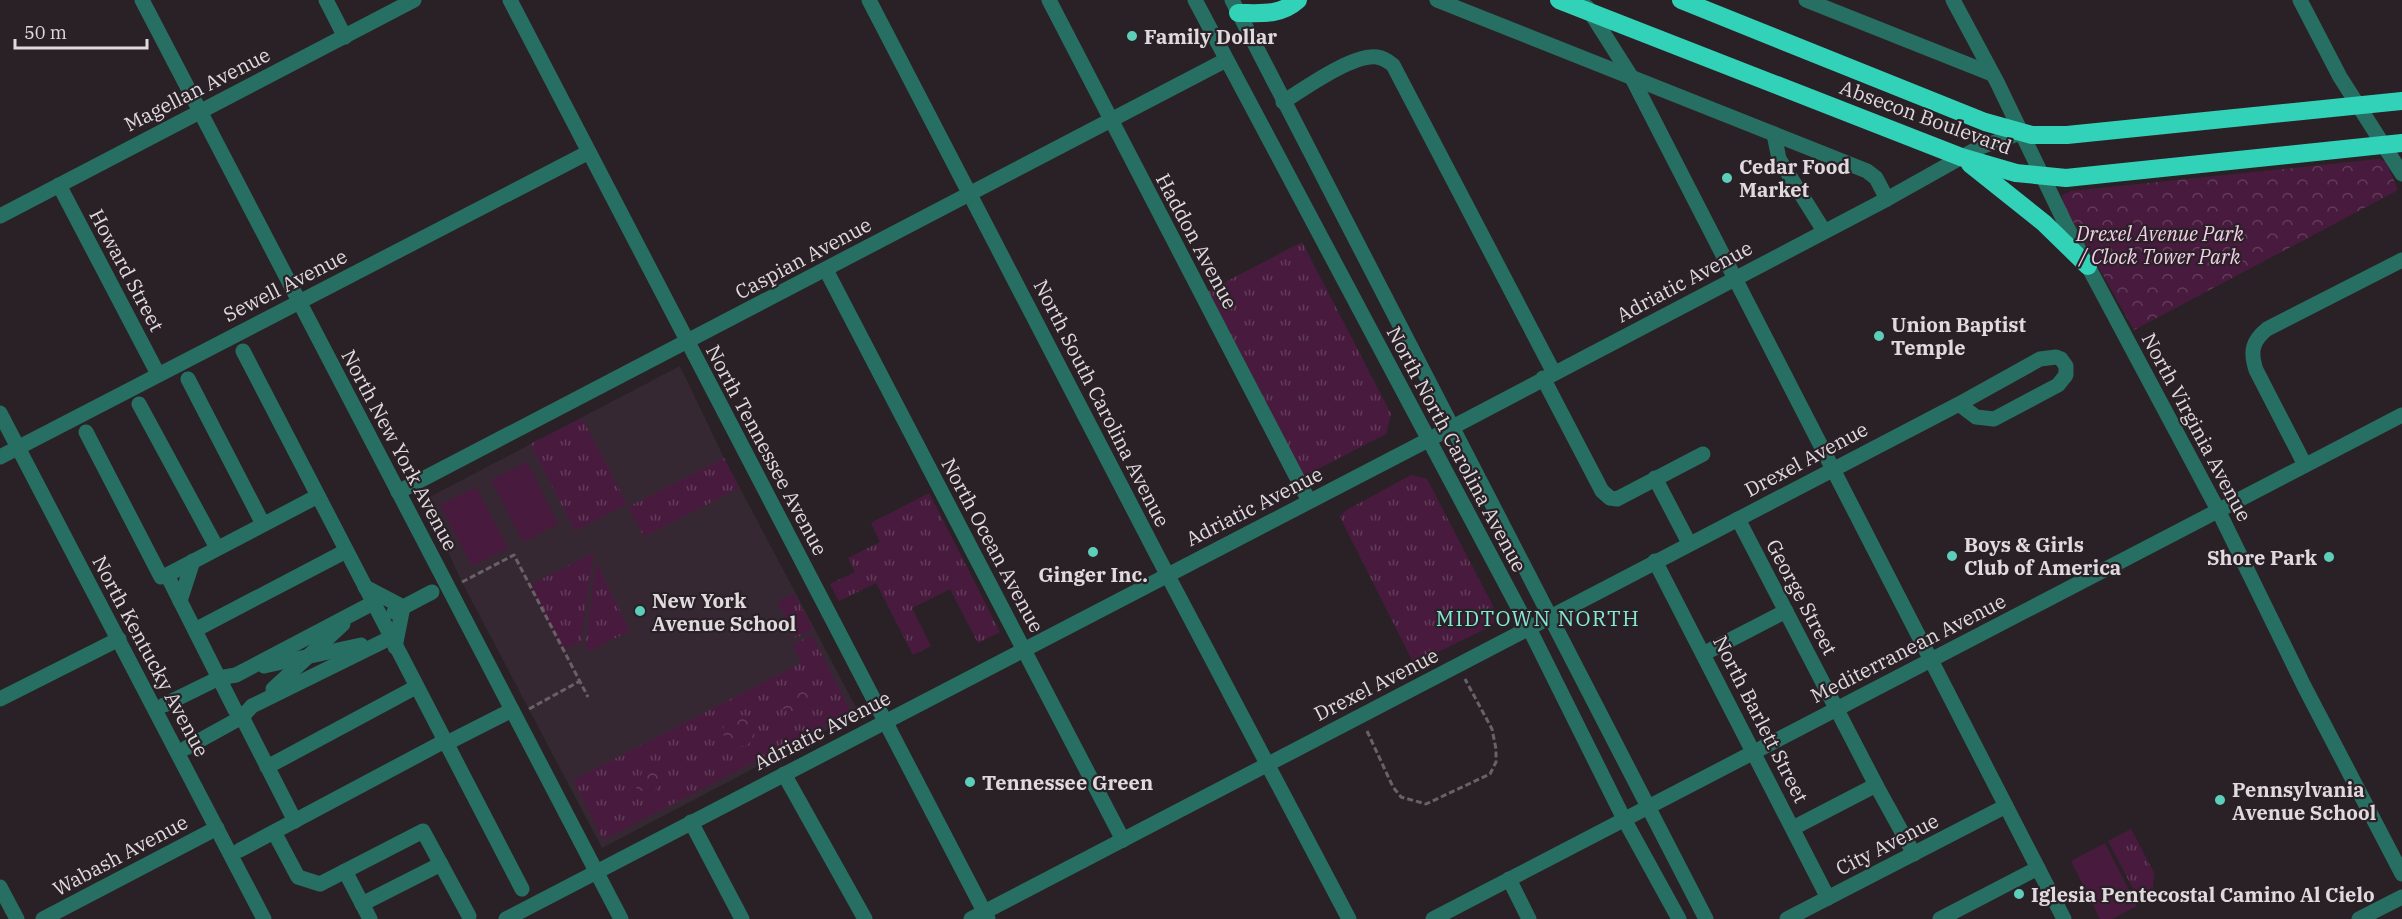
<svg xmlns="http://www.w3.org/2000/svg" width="2402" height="919" font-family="'IBM Plex Serif',serif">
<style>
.built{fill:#362832}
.grass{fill:url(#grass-tufts)}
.forest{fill:url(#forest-crowns)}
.pitch{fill:#481b3e}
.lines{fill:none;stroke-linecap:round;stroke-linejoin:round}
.path{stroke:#696166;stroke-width:3;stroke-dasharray:6 3;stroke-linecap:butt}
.minor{stroke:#276f62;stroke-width:15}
.highway{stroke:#32d2b9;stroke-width:18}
.poi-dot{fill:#5dceb9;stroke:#2a2127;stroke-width:2}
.labels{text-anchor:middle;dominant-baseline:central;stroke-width:4.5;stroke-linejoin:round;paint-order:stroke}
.poi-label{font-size:20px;font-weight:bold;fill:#e0dade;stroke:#2a2127;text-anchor:start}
.street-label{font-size:20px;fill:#e0dade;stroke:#2a2127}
.park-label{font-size:20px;font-style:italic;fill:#f4cfe9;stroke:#2a2127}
.neighbourhood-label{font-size:21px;letter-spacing:1.5px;fill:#84e9d4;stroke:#2a2127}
</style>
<defs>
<pattern id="grass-tufts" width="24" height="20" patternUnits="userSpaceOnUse" patternTransform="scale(1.5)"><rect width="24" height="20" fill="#481b3e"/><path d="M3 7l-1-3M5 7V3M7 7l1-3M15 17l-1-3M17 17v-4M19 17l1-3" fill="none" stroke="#623c59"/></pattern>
<pattern id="forest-crowns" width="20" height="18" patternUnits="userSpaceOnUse" patternTransform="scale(1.5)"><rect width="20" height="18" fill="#481b3e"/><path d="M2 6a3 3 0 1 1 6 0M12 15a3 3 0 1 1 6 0" fill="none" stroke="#623c59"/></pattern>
</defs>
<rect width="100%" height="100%" fill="#2a2127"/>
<polygon class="built" points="680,366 724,458 859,713 602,848 462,582 424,500"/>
<g class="grass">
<polygon points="1302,242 1391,414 1386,434 1304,476 1208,291"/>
<polygon points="582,418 627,504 575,531 530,444"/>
<polygon points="724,458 739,488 644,537 628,507"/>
<polygon points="1411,475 1427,479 1496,612 1493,625 1414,664 1340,517 1345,511"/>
<polygon points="929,493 1000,632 978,643 950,589 912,608 931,646 913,655 876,583 839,601 830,584 855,572 848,558 880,542 871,523"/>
<polygon points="594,552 581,642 564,650 530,585"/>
<polygon points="596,562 630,631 589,651 585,645"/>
<polygon points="794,594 813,629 796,638 777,602"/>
<polygon points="812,635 851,712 603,840 573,780 801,663 792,645"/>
<polygon points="2131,829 2154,873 2152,899 2141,904 2108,841"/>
</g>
<g class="forest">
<polygon points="2379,159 2386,162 2398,190 2134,330 2063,204 2062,195 2071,191"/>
<polygon points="789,683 818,693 810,717 780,708"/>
<circle cx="739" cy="731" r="16"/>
<polygon points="644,766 662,771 654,795 636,789"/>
</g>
<g class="pitch">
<polygon points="527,462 558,524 523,542 491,480"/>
<polygon points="476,487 508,548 472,566 440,505"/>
<polygon points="2105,843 2137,906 2112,919 2100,919 2071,861"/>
</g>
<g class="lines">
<g class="path">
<polyline points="462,582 514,555 588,697"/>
<polyline points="529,709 580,681"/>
<polyline points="1367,731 1393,787 1401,797 1426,804 1490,774 1496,762 1496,749 1492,729 1465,679"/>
</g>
<g class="minor">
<polyline points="142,0 621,919"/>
<polyline points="326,0 345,37"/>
<polyline points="510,0 988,919"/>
<polyline points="869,0 1158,557 1349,919"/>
<polyline points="1049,0 1309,501"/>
<polyline points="1195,0 1529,628 1624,819 1679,919"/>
<polyline points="1232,0 1706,919"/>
<polyline points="1437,0 1867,171 1876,178 1887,199"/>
<polyline points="1806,0 1992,74"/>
<polyline points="1953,0 1997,82 2066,225 2218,510 2304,686 2402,874"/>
<polyline points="2300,0 2340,77 2402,174"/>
<polyline points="1587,7 1632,78 2064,919"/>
<path d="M 1283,102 C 1304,89 1352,54 1377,57 C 1384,58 1388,61 1393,65 L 1554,373"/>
<polyline points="1774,134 1779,159 1824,231"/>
<polyline points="59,185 158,374"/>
<polyline points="0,216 414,0"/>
<polyline points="826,270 1123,840"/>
<polyline points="243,351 522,889"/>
<polyline points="1543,378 1602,491 1610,498 1617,499 1703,454"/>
<polyline points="188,379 263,524"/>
<polyline points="139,404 217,548"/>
<polyline points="0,413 264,919"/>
<polyline points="86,432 161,577 167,575 235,710 242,717 295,821"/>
<polyline points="0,457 589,152"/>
<path d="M 2305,465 L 2256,370 C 2250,352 2252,341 2267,329 L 2402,260"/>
<polyline points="1655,478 1689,543"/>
<polyline points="398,492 1226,60"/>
<polyline points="1738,519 1876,785 1914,854"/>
<polyline points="1655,561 1828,898"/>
<polyline points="167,575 318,496"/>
<polyline points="365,587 403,607 395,647"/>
<polyline points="180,601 193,561"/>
<polyline points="394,612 432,592"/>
<polyline points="195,630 346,551"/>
<polyline points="1703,654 1786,611"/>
<polyline points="264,666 361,645"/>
<polyline points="273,689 343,624"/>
<polyline points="0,699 119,639"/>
<polyline points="164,705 219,678 236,675 373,603"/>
<polyline points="186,748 242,717 252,706 390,638"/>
<polyline points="267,767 416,687"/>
<polyline points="784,774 865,919"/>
<polyline points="691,822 742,919"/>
<polyline points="1793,828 1876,785"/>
<polyline points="274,832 298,877 320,884 423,831 469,916"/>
<polyline points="240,850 439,744 447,743 512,710"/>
<polyline points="345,871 370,919"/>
<polyline points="1509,879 1529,919"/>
<polyline points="0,887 17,919"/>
<polyline points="362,904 441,864"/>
<polyline points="43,919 217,828"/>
<polyline points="506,919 1428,440 1887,199 1978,148 2021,133"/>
<polyline points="971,919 1959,404 2040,359 2056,357 2061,359 2066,366 2066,375 2058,385 1994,419 1976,417 1959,404"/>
<polyline points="1433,919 2402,415"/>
<polyline points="1787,919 2006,806"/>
<polyline points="1940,919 2038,868"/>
<polyline points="2359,919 2402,897"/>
</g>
<g class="highway">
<polyline points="1559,0 1961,157 2016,173 2066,178 2402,143"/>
<polyline points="1681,0 1985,122 2032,135 2067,135 2402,101"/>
<path d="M 1238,13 C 1261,13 1280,16 1298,0"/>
<polyline points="1970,164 2044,223 2088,266"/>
</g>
</g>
<g class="poi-dot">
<circle cx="1132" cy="36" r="6"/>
<circle cx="1727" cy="178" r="6"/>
<circle cx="1879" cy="336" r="6"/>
<circle cx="1093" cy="552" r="6"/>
<circle cx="1952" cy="556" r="6"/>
<circle cx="2329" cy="557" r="6"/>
<circle cx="640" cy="611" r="6"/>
<circle cx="970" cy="782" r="6"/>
<circle cx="2220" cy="800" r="6"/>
<circle cx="2019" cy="894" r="6"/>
</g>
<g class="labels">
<g class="poi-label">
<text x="1144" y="36">Family Dollar</text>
<text x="1739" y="166">Cedar Food<tspan x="1739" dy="23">Market</tspan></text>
<text x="1891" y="324">Union Baptist<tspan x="1891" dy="23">Temple</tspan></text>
<text x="1964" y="544">Boys &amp; Girls<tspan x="1964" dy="23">Club of America</tspan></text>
<text x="2317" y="557" text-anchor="end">Shore Park</text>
<text x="1093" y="574" text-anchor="middle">Ginger Inc.</text>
<text x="652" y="600">New York<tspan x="652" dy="23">Avenue School</tspan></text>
<text x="982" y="782">Tennessee Green</text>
<text x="2232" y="789">Pennsylvania<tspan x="2232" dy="23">Avenue School</tspan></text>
<text x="2031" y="894">Iglesia Pentecostal Camino Al Cielo</text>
</g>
<g class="street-label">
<text transform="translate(197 89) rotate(-27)">Magellan Avenue</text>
<text transform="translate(1926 117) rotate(20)">Absecon Boulevard</text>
<text transform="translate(1197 241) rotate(62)">Haddon Avenue</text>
<text transform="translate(803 258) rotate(-28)">Caspian Avenue</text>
<text transform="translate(127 270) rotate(62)">Howard Street</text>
<text transform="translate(1684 281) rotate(-28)">Adriatic Avenue</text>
<text transform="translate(285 285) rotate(-27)">Sewell Avenue</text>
<text transform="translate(1102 403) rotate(63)">North South Carolina Avenue</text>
<text transform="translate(2197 427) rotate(62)">North Virginia Avenue</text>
<text transform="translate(1457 449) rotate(62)">North North Carolina Avenue</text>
<text transform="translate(400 450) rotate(62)">North New York Avenue</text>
<text transform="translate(767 450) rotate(62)">North Tennessee Avenue</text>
<text transform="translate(1806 459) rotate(-28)">Drexel Avenue</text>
<text transform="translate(1254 506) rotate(-27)">Adriatic Avenue</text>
<text transform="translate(993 545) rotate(62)">North Ocean Avenue</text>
<text transform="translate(1802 597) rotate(62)">George Street</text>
<text transform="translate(1908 648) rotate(-27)">Mediterranean Avenue</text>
<text transform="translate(151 656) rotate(62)">North Kentucky Avenue</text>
<text transform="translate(1376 684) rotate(-27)">Drexel Avenue</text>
<text transform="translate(1761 719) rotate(63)">North Barlett Street</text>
<text transform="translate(822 730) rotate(-27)">Adriatic Avenue</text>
<text transform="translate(1887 844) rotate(-27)">City Avenue</text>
<text transform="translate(120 855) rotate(-28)">Wabash Avenue</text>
</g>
<g class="park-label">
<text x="2160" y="233">Drexel Avenue Park<tspan x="2160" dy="23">/ Clock Tower Park</tspan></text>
</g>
<g class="neighbourhood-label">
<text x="1538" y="618">MIDTOWN NORTH</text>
</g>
</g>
<path d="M15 39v9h132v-9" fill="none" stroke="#e0dade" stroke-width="3"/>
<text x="24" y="39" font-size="18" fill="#e0dade" stroke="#2a2127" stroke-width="4.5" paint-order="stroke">50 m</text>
</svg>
